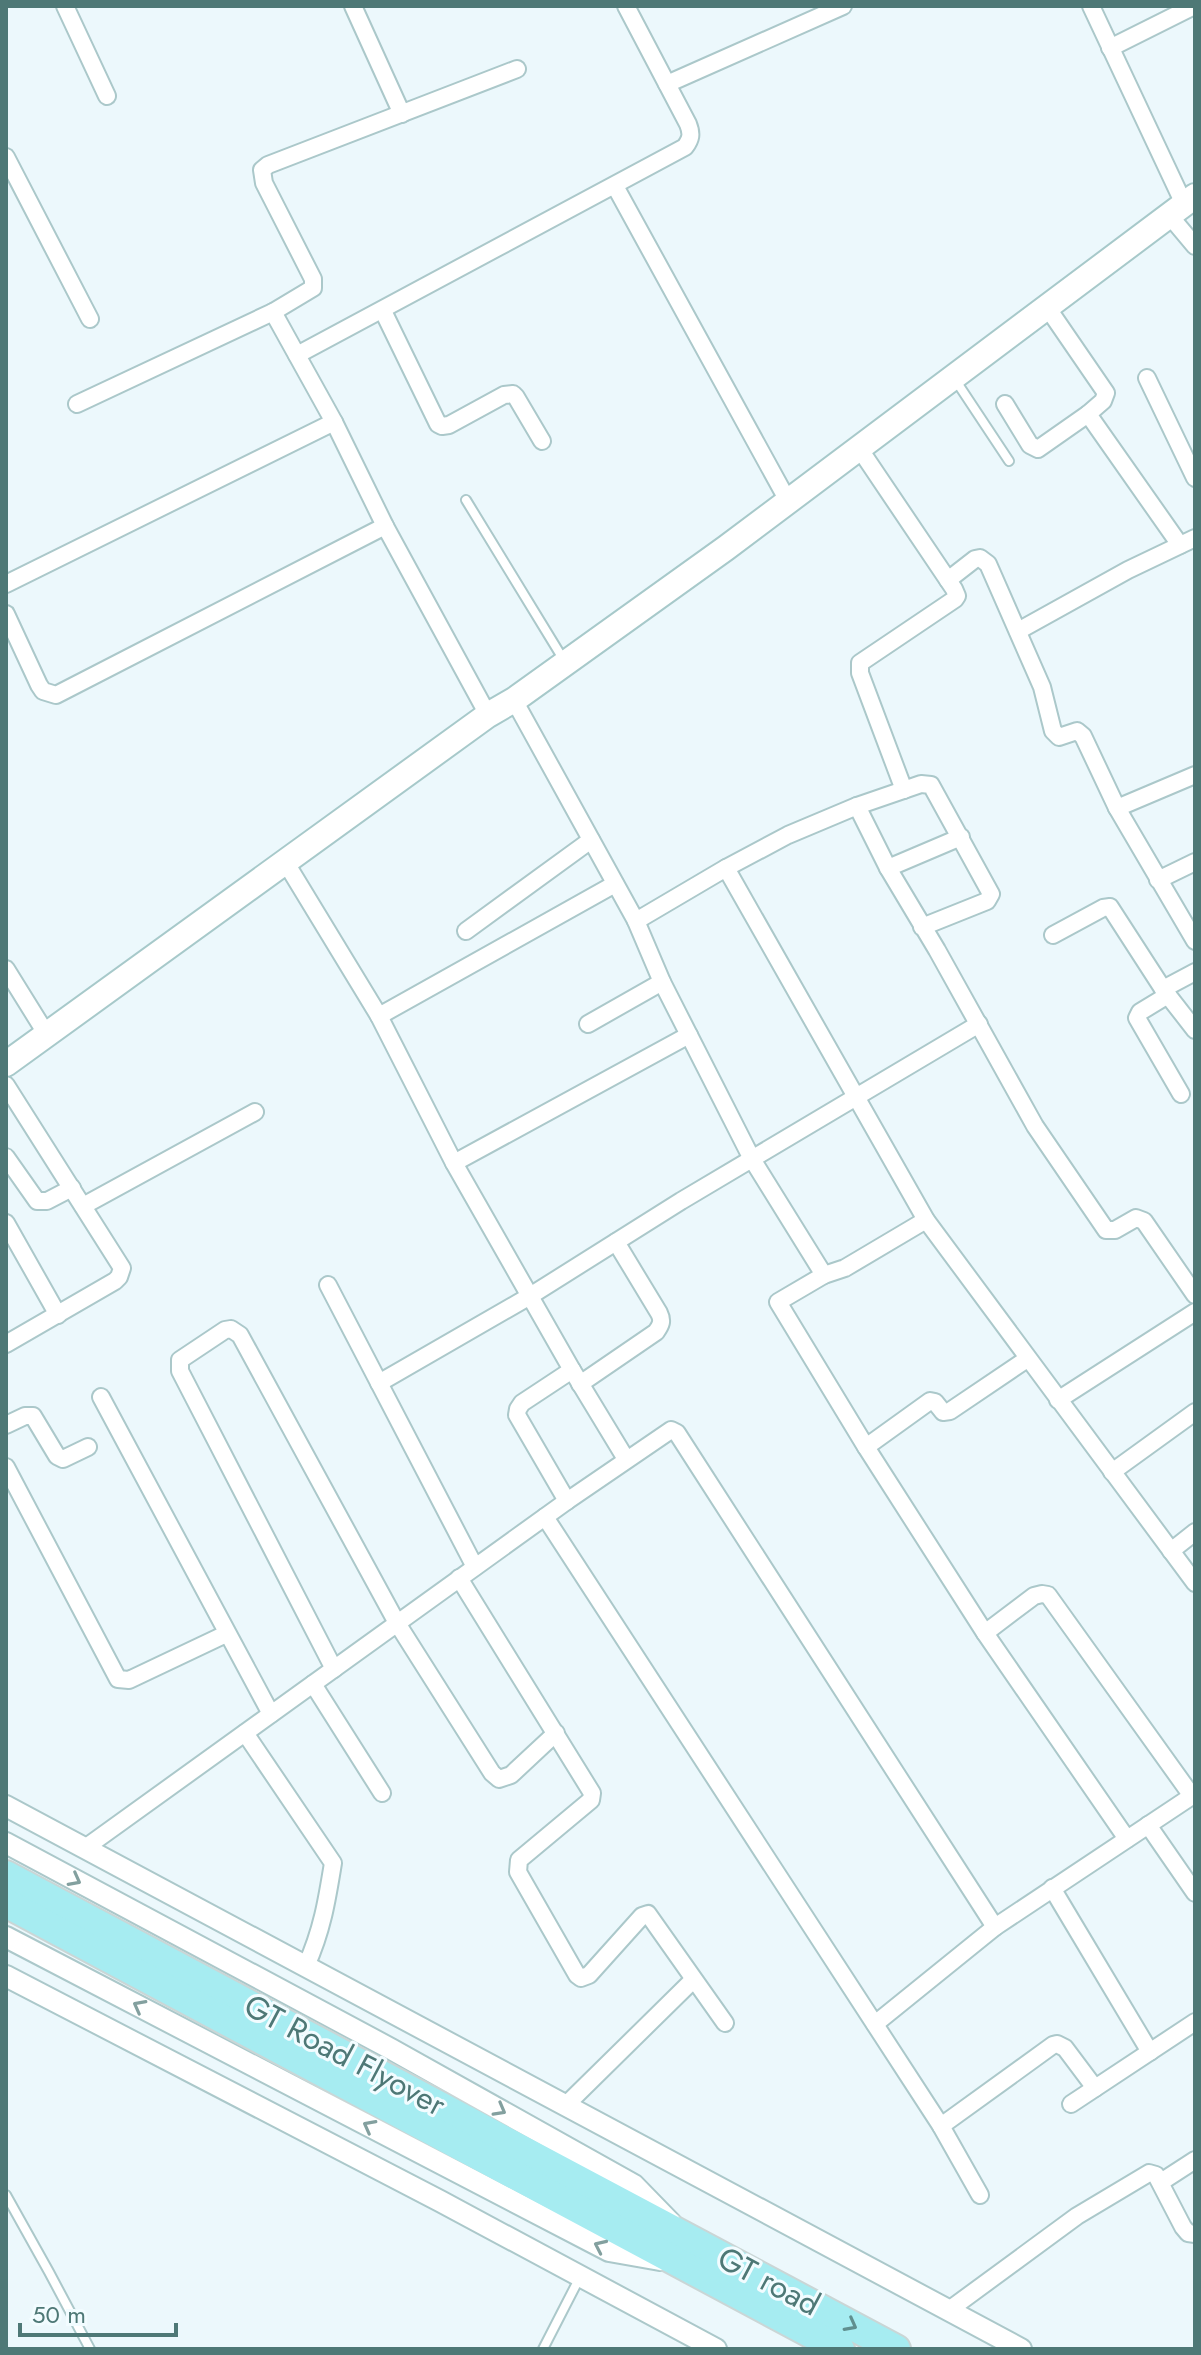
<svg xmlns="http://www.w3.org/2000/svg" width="1201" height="2355" font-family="Jost,sans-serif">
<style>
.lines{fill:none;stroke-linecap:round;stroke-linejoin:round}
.service-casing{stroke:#abc8ca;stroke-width:12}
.minor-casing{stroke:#abc8ca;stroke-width:20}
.tertiary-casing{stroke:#abc8ca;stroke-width:24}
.secondary-casing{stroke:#a7c9ca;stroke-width:28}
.trunk-casing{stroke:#cad6d6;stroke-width:32}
.service{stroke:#fff;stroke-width:8}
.minor{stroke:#fff;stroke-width:16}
.tertiary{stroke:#fff;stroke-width:20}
.secondary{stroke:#fff;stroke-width:24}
.trunk{stroke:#a6ecf1;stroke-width:28}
.oneway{stroke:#83a09f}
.oneway2{stroke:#608f8f}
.labels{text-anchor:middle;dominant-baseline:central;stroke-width:6;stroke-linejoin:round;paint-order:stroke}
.street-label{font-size:32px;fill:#4e7876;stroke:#f2fcff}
</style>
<rect width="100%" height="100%" fill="#ecf8fc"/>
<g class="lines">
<g class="service-casing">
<g id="service">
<polyline points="956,381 1009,461"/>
<polyline points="466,500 565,662"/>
<polyline points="6,2195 49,2272 90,2349"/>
<polyline points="543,2349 580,2277"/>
</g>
</g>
<g class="minor-casing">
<g id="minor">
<polyline points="65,6 107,96"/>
<polyline points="353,6 402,114"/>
<polyline points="1091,6 1184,204"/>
<polyline points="1110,48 1194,6"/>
<polyline points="667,84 843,6"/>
<polyline points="6,157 90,319"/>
<polyline points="615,186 788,501"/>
<polyline points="1169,215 1195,246"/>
<polyline points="1047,307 1106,393 1103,401 1088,414 1180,545"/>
<polyline points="383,311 438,424 442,426 449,425 504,395 513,394 516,397 542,441"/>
<polyline points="273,312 334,422 385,526 488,715"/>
<path d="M 297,355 L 685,147 C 691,139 692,134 688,124 L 626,6"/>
<polyline points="1147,378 1195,478"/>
<polyline points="77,404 273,312 313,288 313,279 264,183 262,170 268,165 517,69"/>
<polyline points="1005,404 1030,445 1038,449 1088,414"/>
<polyline points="859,448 954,589 957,596 955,599 860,663 860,673 904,790"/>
<polyline points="948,580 975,559 980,558 988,564 1042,687 1053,731 1059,737 1077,731 1083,736 1117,808 1195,941"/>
<polyline points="6,584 334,422"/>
<polyline points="6,614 39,685 43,691 56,695 385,526"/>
<polyline points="1018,631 1128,570 1195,538"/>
<polyline points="514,700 636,921 726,868 926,1220 1195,1583"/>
<polyline points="857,806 888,868 937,950 1035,1126 1106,1230 1115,1230 1136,1218 1144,1221 1195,1295"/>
<polyline points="1117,808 1195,775"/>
<polyline points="286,863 379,1016 454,1163 572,1370 626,1459"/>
<polyline points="726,868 788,835 857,806 921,784 931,785 991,894 987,901 922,927"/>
<polyline points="888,868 961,837"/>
<polyline points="1158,880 1195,862"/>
<polyline points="636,921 662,982 752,1159 824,1275"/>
<polyline points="466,931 591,840"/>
<polyline points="1053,935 1103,908 1110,907 1163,989 1195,1030"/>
<polyline points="6,969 47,1035"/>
<polyline points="1163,989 1195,972"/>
<polyline points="1168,995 1140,1012 1137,1018 1181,1094"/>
<polyline points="379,1016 615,884"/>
<polyline points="588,1024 662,982"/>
<polyline points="6,1085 122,1268 119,1277 115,1281 6,1344"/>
<polyline points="6,1157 37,1201 47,1201 72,1188"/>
<polyline points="454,1163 689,1035"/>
<polyline points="83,1206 255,1112"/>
<polyline points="926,1220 845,1268 824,1275 778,1302 866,1447 985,1633 1127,1839"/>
<polyline points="6,1223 58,1315"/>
<polyline points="328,1285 475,1567"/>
<polyline points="379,1383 530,1296 681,1201 979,1024"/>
<path d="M 580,1384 L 656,1332 C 661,1325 663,1321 659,1313 L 616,1242"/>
<polyline points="101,1397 271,1714"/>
<polyline points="1058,1400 1195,1312"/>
<polyline points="6,1425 25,1416 33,1416 57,1456 63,1459 88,1447"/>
<polyline points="866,1447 930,1401 935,1402 943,1412 950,1411 1027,1359"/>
<polyline points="6,1467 118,1679 129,1680 226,1634"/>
<polyline points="1112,1472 1195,1412"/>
<polyline points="567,1501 517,1415 518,1409 522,1403 572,1370"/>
<polyline points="545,1517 941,2126 980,2195"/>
<polyline points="1171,1551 1195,1532"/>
<polyline points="459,1578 592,1793 591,1800 519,1860 518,1872 577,1975 581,1978 589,1975 642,1916 648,1914 725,2023"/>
<polyline points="985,1633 1034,1596 1042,1594 1048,1595 1192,1796"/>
<polyline points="334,1669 180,1371 180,1360 225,1330 231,1329 240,1335 397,1623 492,1773 499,1779 511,1775 556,1733"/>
<polyline points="313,1684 382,1793"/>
<path d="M 245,1733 L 333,1863 C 327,1900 322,1931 306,1966"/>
<polyline points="1148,1825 1195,1893"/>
<polyline points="85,1848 567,1501 671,1430 677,1433 995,1927"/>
<polyline points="1052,1888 1150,2052"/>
<polyline points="875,2024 995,1927 1195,1794"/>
<polyline points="1071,2104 1195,2022"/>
<polyline points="566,2105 693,1980"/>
<polyline points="941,2126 1053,2045 1057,2044 1065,2048 1095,2088"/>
<polyline points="1161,2182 1195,2160"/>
<polyline points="949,2310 1077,2216 1149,2173 1156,2175 1183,2227 1188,2233 1195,2234"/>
</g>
</g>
<g class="tertiary-casing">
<g id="tertiary">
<polyline points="6,1806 1021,2349"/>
<polyline points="6,1843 391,2049 634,2185 671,2223"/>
<polyline points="6,1937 609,2251 660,2260"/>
<polyline points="6,1976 440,2201 716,2349"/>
</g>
</g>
<g class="secondary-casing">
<polyline id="secondary" points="6,1064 488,715 514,700 726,548 1195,196"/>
</g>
<g class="trunk-casing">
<g id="trunk">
<polyline points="6,1875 896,2349"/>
<polyline points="6,1903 840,2349"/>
</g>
</g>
<use href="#service" class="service"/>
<use href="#minor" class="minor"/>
<use href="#tertiary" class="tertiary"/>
<use href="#secondary" class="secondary"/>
<use href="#trunk" class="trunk"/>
</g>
<defs><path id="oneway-chevron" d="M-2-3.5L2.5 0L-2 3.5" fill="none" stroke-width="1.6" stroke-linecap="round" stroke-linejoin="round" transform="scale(2)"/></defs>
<g class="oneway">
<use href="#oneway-chevron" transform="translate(75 1880) rotate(28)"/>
<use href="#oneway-chevron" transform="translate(139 2006) rotate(-152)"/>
<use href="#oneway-chevron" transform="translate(500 2110) rotate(29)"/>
<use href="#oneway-chevron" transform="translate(369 2126) rotate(-152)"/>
<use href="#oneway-chevron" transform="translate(600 2246) rotate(-155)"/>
</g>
<use class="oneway2" href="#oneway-chevron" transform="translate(851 2325) rotate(28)"/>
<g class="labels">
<g class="street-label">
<text transform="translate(345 2055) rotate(28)">GT Road Flyover</text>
<text transform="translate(769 2281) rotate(28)">GT road</text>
</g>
</g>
<rect width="1201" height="2355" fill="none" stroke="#4e7876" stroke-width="16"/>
<path d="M20 2323v12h156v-12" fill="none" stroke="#4e7876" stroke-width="4"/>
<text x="32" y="2323" font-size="24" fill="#4e7876" stroke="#f2fcff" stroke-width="6" paint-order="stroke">50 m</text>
</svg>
